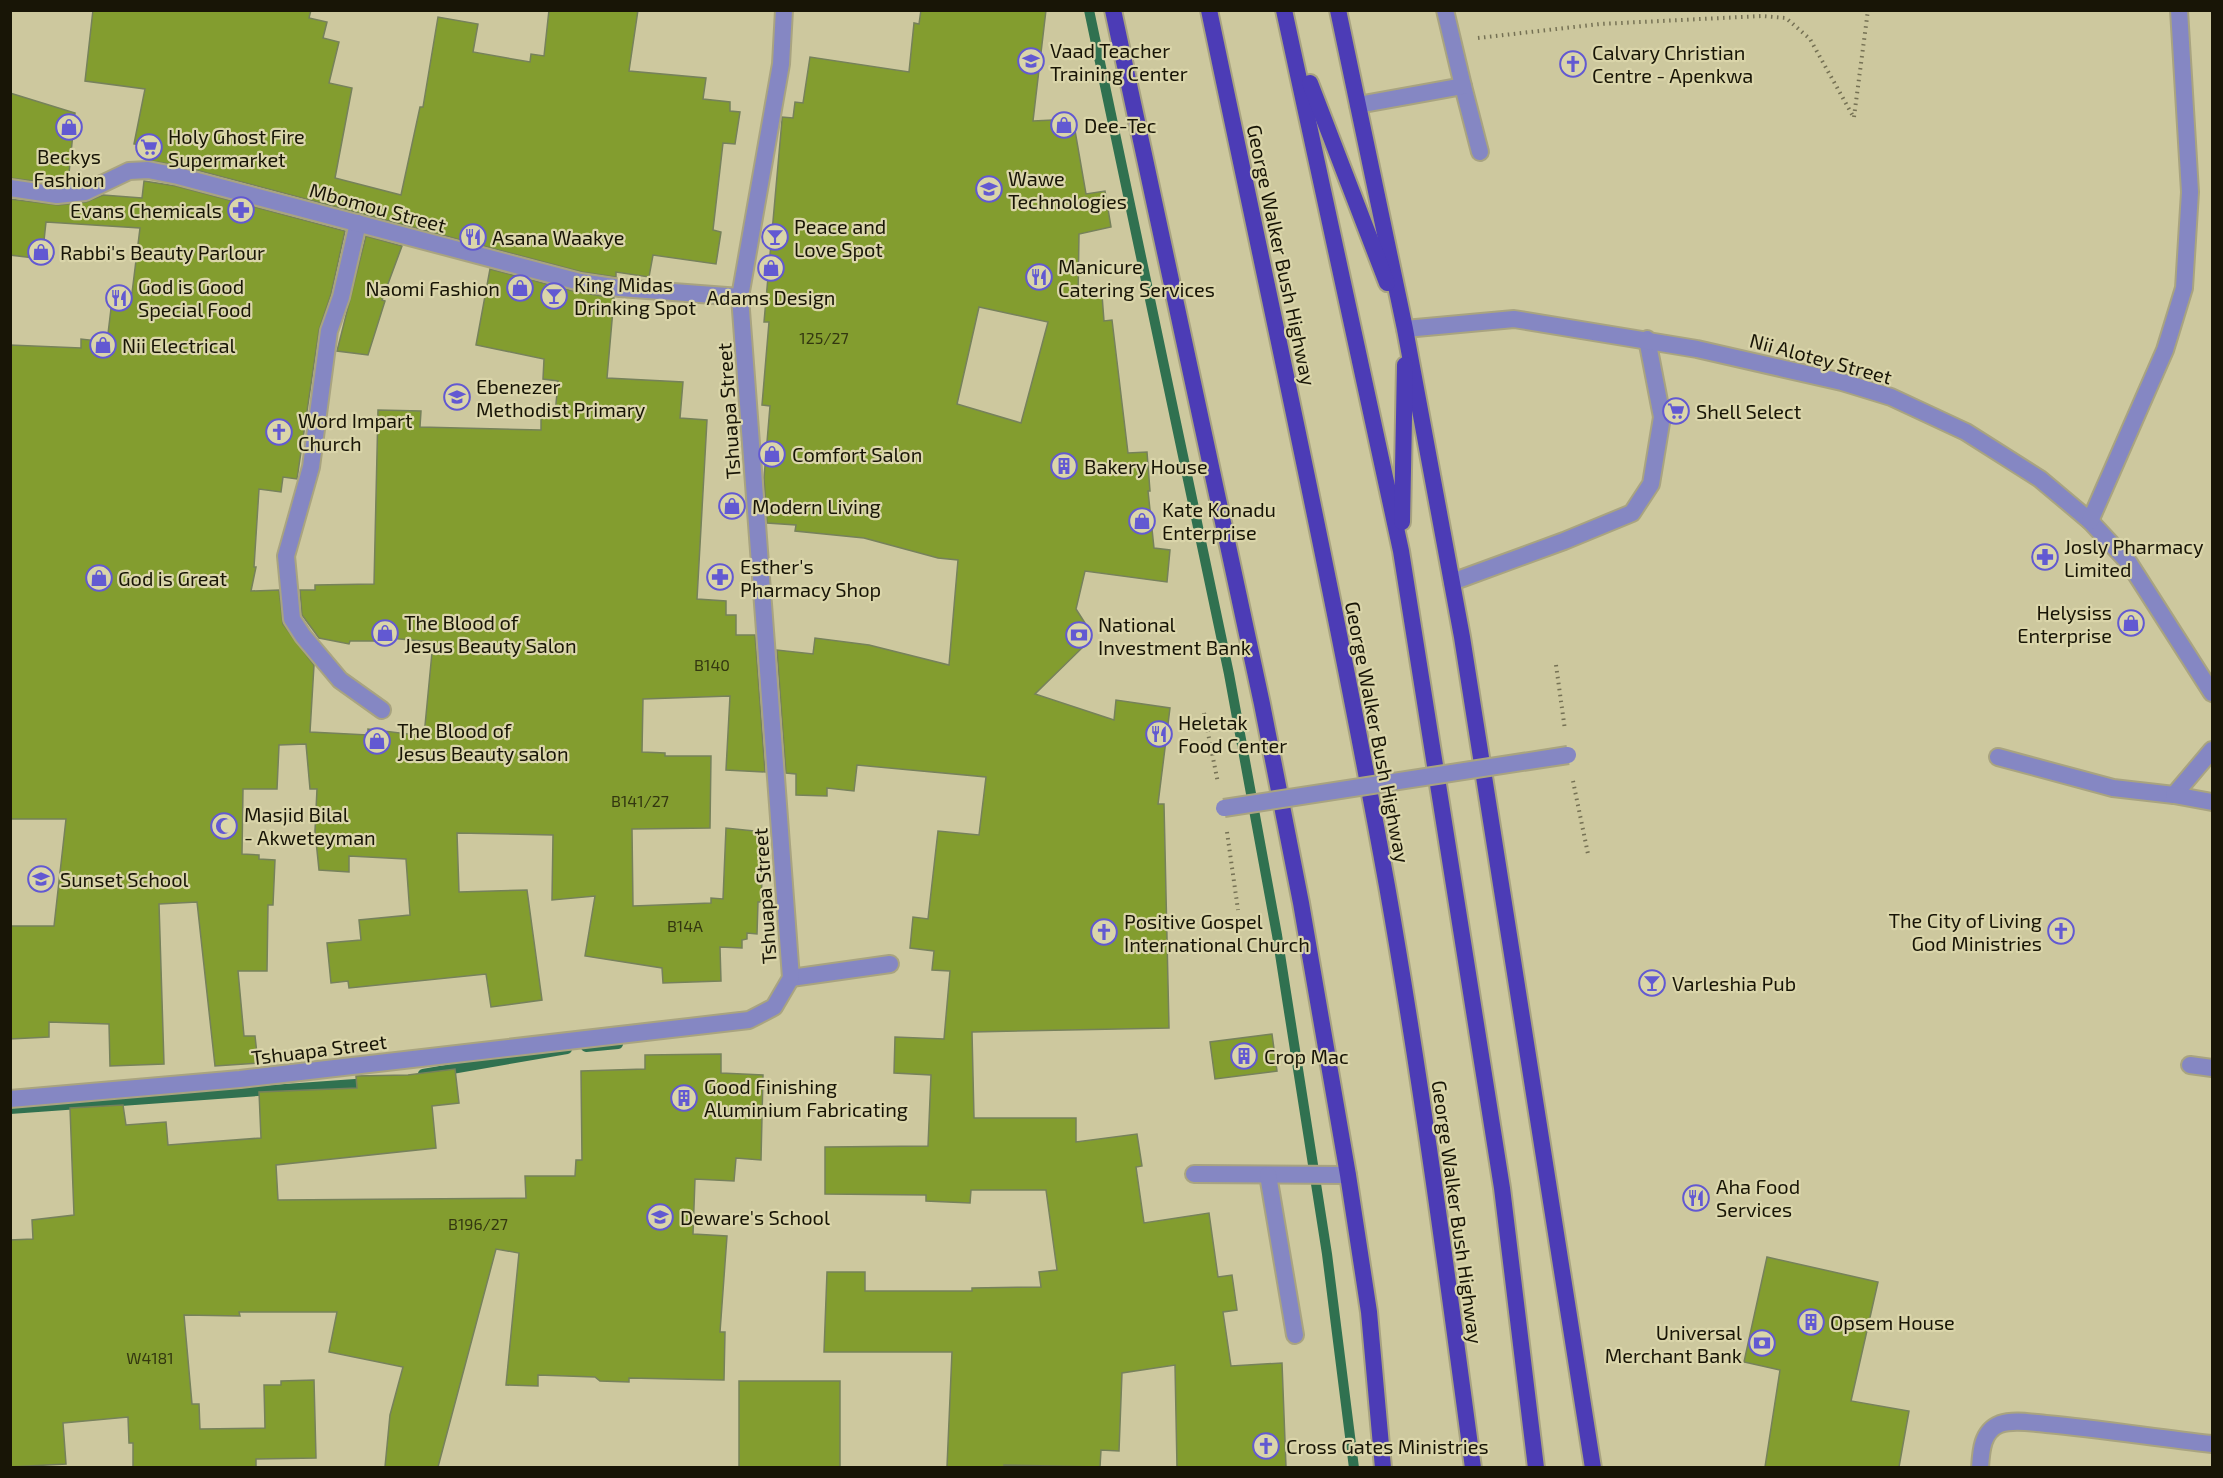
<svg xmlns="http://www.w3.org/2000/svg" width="2223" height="1478" font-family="'Exo 2',sans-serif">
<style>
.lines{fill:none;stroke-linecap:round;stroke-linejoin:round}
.stream{stroke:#307150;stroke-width:10}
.building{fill:#839d2f;stroke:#76815b;stroke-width:1.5;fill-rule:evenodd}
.service-casing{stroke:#a9a480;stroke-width:20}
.minor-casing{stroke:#a9a480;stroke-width:20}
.trunk-casing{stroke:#a9a480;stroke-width:20}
.path{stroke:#757154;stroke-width:4;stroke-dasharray:1.5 4.5;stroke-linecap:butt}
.service{stroke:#8587c3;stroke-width:16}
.minor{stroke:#8587c3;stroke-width:16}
.trunk{stroke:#4c3cb6;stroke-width:16}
.pedestrian-bridge-casing{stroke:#a9a480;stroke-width:20;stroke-linecap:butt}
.pedestrian-bridge{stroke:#8587c3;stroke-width:16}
.labels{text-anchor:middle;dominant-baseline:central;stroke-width:4.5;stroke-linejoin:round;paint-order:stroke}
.number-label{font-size:16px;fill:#333710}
.poi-label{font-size:20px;fill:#181506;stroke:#dad5aa;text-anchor:start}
.street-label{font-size:20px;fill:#181506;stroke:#dad5aa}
</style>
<rect width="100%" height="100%" fill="#cdc89e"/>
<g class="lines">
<g class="stream">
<polyline points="1089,10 1229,674 1277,935 1327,1254 1354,1468"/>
<polyline points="586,1047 618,1044"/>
<polyline points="423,1074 567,1049"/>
<polyline points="10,1109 369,1083"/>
</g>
</g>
<g class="building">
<polygon points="93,10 311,10 309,18 327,22 323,38 339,42 329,83 352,88 335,178 401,195 420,107 423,107 438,17 478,24 473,52 530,62 531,54 544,56 549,10 638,10 629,71 706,78 703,99 730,102 730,111 740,112 735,144 723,143 713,230 721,232 716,264 653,255 649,277 616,272 616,277 582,272 181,166 146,160 147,146 134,144 145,89 85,81"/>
<path d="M 921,10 L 1046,10 L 1033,121 L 1073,119 L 1086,194 L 1105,191 L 1111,227 L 1079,234 L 1078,296 L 1102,295 L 1104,321 L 1112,320 L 1128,453 L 1147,452 L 1150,491 L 1148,491 L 1154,548 L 1170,550 L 1167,582 L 1085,571 L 1076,609 L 1085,623 L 1083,647 L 1035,694 L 1114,720 L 1116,700 L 1170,708 L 1158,804 L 1164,804 L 1169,1028 L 972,1032 L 974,1118 L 1076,1118 L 1076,1142 L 1137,1134 L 1142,1166 L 1136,1167 L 1144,1223 L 1209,1213 L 1218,1277 L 1232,1275 L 1237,1310 L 1223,1312 L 1231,1366 L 1282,1363 L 1286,1467 L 1177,1467 L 1175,1365 L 1122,1373 L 1119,1451 L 1101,1450 L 1100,1467 L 1004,1465 L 1004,1467 L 947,1467 L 952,1352 L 824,1352 L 827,1272 L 865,1272 L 865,1291 L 972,1291 L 972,1288 L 1041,1287 L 1039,1272 L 1057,1270 L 1046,1190 L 971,1190 L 970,1203 L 926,1201 L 926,1195 L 825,1194 L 825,1147 L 928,1146 L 931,1075 L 894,1073 L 895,1037 L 944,1039 L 950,971 L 932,970 L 934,951 L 910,948 L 913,917 L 928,919 L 938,831 L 979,835 L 986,777 L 857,765 L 854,791 L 827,788 L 827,796 L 796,795 L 796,774 L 786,773 L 777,650 L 813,654 L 815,638 L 869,645 L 949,665 L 958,560 L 938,558 L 864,538 L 795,531 L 796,525 L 767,523 L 764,478 L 770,406 L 762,405 L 769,322 L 764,322 L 782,120 L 782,117 L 793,118 L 795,102 L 803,103 L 810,57 L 909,72 L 914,23 L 919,24 ZM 979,307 L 1048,322 L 1021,423 L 957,404 Z"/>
<polygon points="10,93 75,113 68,183 57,184 10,178"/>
<polygon points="144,181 176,186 345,231 331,294 319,330 297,479 283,477 281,492 259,489 254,567 256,567 251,591 279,590 283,624 314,665 310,732 368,735 368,729 424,736 433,642 378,637 378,641 350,641 349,644 319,638 302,615 300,590 315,590 315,585 374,584 378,410 421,411 420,427 541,430 541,415 555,415 558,381 543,379 544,359 476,345 490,269 577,292 614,298 607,378 683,382 680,418 707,420 697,599 726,601 726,615 736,615 736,635 755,635 765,772 726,770 730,696 643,699 642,752 665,753 665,756 711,756 710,828 632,829 633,906 711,903 711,898 723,899 726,828 764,832 761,902 758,902 757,934 747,933 747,939 742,940 742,948 720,947 721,981 663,983 662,968 585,956 595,896 552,900 553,835 457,833 459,892 527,890 542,1000 491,1007 486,974 349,988 348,981 331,983 327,943 361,940 359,920 410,915 406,859 349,856 349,872 319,870 315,831 317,789 310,789 306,744 279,745 277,789 243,789 242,854 259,855 259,859 275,860 273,905 268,905 267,971 238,971 244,1036 255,1036 258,1063 215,1066 197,902 159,904 164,1064 110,1066 109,1024 49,1022 49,1037 10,1039 10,926 54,926 66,819 10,819 10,345 81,348 81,339 107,342 113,292 132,293 140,228 46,222 42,259 10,255 10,199 58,205 86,202 103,195 142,198"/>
<polygon points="366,236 402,246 382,300 385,301 368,355 337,351"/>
<polygon points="1272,1034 1277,1071 1215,1079 1210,1042"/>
<polygon points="721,1054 721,1073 763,1075 761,1160 736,1158 734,1181 695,1179 693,1234 727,1236 720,1332 725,1332 724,1380 629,1378 629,1382 600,1381 595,1377 538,1375 538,1386 506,1385 519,1253 496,1249 438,1467 385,1467 390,1415 403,1367 329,1352 337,1312 239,1312 240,1316 184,1315 192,1404 199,1404 200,1429 265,1428 264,1385 281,1385 281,1381 314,1380 316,1458 256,1459 256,1467 133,1467 133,1443 129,1443 128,1417 63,1423 66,1464 10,1467 10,1240 33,1239 32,1220 74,1215 70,1108 123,1105 126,1125 166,1122 168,1145 261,1138 259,1092 357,1088 356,1076 408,1075 455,1069 459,1103 432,1106 436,1148 276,1165 278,1200 526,1198 525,1176 575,1176 576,1160 582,1160 581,1071 645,1069 645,1055"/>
<polygon points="1767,1257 1878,1282 1851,1401 1909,1411 1899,1467 1765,1467 1780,1370 1744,1362"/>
<rect x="739" y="1381" width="101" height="86"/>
</g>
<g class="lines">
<g class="service-casing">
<g id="service">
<polyline points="1463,86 1480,152"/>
<polyline points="1358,105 1463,86 1445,10"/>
<polyline points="358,223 341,297 329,331 311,467 286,556 292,619 303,636 340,680 382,710"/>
<polyline points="1452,582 1564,541 1632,513 1651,484 1662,417 1647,339"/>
<polyline points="1998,757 2113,788 2174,795 2212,750"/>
<polyline points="2174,795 2212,802"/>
<polyline points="791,978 890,964"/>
<polyline points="2190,1065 2212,1068"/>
<polyline points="1194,1174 1348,1175"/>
<polyline points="1268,1175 1295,1335"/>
</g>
</g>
<g class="minor-casing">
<g id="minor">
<polyline points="10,188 57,195 85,192 129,171 148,170 178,176 580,282 620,288 740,297"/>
<polyline points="1405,329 1514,319 1697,349 1842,382 1891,397 1966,432 2040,479 2090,521 2129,563 2212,693"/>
<polyline points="2090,521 2165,350 2184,288 2190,192 2179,10"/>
<polyline points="10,1099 240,1079 749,1020 774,1007 791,978 740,297 781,64 784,10"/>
<path d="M 1980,1468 C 1981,1451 1982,1431 2000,1424 C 2014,1419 2033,1423 2046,1424 C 2102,1429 2157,1438 2212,1444"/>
</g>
</g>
<g class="trunk-casing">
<g id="trunk">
<polyline points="1113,10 1262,704 1301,903 1348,1175 1369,1312 1383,1468"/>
<path d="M 1209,10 C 1270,302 1334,593 1387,886 C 1421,1079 1447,1273 1473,1468"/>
<polyline points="1284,10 1401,551 1502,1188 1536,1468"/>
<polyline points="1338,10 1405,329 1462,637 1593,1468"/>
<polyline points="1310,83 1387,283"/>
<polyline points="1402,522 1405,365"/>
</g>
</g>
<g class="path">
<polyline points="1478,38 1600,24 1762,16 1786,18 1810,39 1854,118"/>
<polyline points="1854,117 1868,10"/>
<polyline points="1556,665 1565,730"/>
<polyline points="1204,713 1218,783"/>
<polyline points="1573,781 1588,854"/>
<polyline points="1227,832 1238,910"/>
</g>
<use href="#service" class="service"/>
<use href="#minor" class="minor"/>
<use href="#trunk" class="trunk"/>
<g class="pedestrian-bridge-casing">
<polyline id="pedestrian-bridge" points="1224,808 1568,755"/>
</g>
<use href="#pedestrian-bridge" class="pedestrian-bridge"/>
</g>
<defs>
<g id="university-ring" transform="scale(1.35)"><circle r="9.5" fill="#dad5aa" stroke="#6259d2" stroke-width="1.5"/><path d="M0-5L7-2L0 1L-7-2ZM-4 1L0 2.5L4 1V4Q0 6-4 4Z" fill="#6259d2"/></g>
<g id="church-ring" transform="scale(1.35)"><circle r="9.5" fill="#dad5aa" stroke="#6259d2" stroke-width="1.5"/><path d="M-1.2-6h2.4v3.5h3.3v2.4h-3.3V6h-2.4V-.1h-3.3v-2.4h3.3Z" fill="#6259d2"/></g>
<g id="shop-ring" transform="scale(1.35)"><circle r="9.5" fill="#dad5aa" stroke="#6259d2" stroke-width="1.5"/><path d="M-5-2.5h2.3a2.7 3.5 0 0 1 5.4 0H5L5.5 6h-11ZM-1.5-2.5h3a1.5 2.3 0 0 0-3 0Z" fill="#6259d2"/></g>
<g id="supermarket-ring" transform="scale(1.35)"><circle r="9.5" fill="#dad5aa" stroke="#6259d2" stroke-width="1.5"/><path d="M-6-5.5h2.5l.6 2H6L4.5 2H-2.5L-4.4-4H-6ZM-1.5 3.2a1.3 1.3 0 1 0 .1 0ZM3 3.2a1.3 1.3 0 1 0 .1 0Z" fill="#6259d2"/></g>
<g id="pharmacy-ring" transform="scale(1.35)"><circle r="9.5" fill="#dad5aa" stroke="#6259d2" stroke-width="1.5"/><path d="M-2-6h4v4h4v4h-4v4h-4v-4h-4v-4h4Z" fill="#6259d2"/></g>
<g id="restaurant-ring" transform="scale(1.35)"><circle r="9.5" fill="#dad5aa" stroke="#6259d2" stroke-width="1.5"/><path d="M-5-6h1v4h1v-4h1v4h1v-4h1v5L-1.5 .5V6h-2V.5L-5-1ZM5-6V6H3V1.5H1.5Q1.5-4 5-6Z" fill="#6259d2"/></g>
<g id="bar-ring" transform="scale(1.35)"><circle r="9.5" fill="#dad5aa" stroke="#6259d2" stroke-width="1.5"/><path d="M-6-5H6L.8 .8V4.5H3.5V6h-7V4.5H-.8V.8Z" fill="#6259d2"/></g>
<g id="school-ring" transform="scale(1.35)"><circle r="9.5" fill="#dad5aa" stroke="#6259d2" stroke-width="1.5"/><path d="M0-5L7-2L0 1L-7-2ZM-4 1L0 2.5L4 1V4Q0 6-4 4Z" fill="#6259d2"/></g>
<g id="building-ring" transform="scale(1.35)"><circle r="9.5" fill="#dad5aa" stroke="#6259d2" stroke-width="1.5"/><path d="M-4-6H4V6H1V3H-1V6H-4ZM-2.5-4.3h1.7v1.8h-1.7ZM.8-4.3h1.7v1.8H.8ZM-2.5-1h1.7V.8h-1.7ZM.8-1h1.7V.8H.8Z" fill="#6259d2"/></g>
<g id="bank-ring" transform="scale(1.35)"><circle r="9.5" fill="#dad5aa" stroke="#6259d2" stroke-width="1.5"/><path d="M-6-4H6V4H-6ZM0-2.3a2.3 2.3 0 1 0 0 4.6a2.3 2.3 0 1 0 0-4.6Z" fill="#6259d2"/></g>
<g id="mosque-ring" transform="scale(1.35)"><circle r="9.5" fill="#dad5aa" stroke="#6259d2" stroke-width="1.5"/><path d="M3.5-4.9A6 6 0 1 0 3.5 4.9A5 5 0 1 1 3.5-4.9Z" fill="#6259d2"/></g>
</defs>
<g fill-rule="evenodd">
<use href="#university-ring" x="1031" y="61"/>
<use href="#church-ring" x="1573" y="64"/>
<use href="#shop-ring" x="1064" y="125"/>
<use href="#shop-ring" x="69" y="127"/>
<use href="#supermarket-ring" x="149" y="147"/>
<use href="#university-ring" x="989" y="189"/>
<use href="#pharmacy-ring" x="241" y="210"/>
<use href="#restaurant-ring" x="473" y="237"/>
<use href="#bar-ring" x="775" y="237"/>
<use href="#shop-ring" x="41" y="252"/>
<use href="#shop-ring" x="771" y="268"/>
<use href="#restaurant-ring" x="1039" y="277"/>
<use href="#shop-ring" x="520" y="288"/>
<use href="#bar-ring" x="554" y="296"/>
<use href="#restaurant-ring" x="119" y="298"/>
<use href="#shop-ring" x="103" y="345"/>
<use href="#school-ring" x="457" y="397"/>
<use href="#supermarket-ring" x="1676" y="411"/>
<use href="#church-ring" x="279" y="432"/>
<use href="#shop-ring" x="772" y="454"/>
<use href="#building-ring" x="1064" y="466"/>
<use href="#shop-ring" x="732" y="506"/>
<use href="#shop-ring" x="1142" y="521"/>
<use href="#pharmacy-ring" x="2045" y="557"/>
<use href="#pharmacy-ring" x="720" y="577"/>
<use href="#shop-ring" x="99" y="578"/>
<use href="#shop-ring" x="2131" y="623"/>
<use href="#shop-ring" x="385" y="633"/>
<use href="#bank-ring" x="1079" y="635"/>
<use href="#restaurant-ring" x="1159" y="734"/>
<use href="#shop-ring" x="377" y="741"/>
<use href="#mosque-ring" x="224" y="826"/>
<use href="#school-ring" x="41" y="879"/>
<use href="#church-ring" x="2061" y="931"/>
<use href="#church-ring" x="1104" y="932"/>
<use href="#bar-ring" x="1652" y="983"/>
<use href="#building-ring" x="1244" y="1056"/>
<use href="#building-ring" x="684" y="1098"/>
<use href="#restaurant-ring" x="1696" y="1198"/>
<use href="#school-ring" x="660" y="1217"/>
<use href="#building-ring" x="1811" y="1322"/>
<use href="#bank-ring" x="1762" y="1343"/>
<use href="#church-ring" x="1266" y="1446"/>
</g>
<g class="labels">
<g class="number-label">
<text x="824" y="337">125/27</text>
<text x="712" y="664">B140</text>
<text x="640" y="800">B141/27</text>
<text x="685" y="925">B14A</text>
<text x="478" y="1223">B196/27</text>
<text x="150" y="1357">W4181</text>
</g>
<g class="poi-label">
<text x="1050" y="50">Vaad Teacher<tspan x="1050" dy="23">Training Center</tspan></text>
<text x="1592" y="52">Calvary Christian<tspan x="1592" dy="23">Centre - Apenkwa</tspan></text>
<text x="1084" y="125">Dee-Tec</text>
<text x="168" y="136">Holy Ghost Fire<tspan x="168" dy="23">Supermarket</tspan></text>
<text x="69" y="156" text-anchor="middle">Beckys<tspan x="69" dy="23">Fashion</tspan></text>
<text x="1008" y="178">Wawe<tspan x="1008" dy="23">Technologies</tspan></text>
<text x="222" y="210" text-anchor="end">Evans Chemicals</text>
<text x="794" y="226">Peace and<tspan x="794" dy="23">Love Spot</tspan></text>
<text x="492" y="237">Asana Waakye</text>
<text x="60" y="252">Rabbi's Beauty Parlour</text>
<text x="1058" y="266">Manicure<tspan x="1058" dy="23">Catering Services</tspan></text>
<text x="574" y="284">King Midas<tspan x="574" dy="23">Drinking Spot</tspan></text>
<text x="138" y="286">God is Good<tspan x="138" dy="23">Special Food</tspan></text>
<text x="500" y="288" text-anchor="end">Naomi Fashion</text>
<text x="771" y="297" text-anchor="middle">Adams Design</text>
<text x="122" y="345">Nii Electrical</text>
<text x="476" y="386">Ebenezer<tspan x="476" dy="23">Methodist Primary</tspan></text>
<text x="1696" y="411">Shell Select</text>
<text x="298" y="420">Word Impart<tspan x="298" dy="23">Church</tspan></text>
<text x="792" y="454">Comfort Salon</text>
<text x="1084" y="466">Bakery House</text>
<text x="752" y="506">Modern Living</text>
<text x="1162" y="509">Kate Konadu<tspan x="1162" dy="23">Enterprise</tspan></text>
<text x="2064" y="546">Josly Pharmacy<tspan x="2064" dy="23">Limited</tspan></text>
<text x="740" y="566">Esther's<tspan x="740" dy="23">Pharmacy Shop</tspan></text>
<text x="118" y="578">God is Great</text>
<text x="2112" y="612" text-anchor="end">Helysiss<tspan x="2112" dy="23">Enterprise</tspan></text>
<text x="404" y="622">The Blood of<tspan x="404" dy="23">Jesus Beauty Salon</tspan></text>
<text x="1098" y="624">National<tspan x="1098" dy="23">Investment Bank</tspan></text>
<text x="1178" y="722">Heletak<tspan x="1178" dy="23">Food Center</tspan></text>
<text x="397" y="730">The Blood of<tspan x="397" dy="23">Jesus Beauty salon</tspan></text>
<text x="244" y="814">Masjid Bilal<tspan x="244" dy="23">- Akweteyman</tspan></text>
<text x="60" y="879">Sunset School</text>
<text x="2042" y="920" text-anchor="end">The City of Living<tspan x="2042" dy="23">God Ministries</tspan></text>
<text x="1124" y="921">Positive Gospel<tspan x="1124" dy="23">International Church</tspan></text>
<text x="1672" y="983">Varleshia Pub</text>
<text x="1264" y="1056">Crop Mac</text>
<text x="704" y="1086">Good Finishing<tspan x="704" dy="23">Aluminium Fabricating</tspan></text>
<text x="1716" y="1186">Aha Food<tspan x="1716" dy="23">Services</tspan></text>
<text x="680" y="1217">Deware's School</text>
<text x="1830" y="1322">Opsem House</text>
<text x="1742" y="1332" text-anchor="end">Universal<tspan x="1742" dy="23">Merchant Bank</tspan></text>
<text x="1286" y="1446">Cross Gates Ministries</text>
</g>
<g class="street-label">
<text transform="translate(378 207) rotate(15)">Mbomou Street</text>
<text transform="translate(1282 255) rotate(78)">George Walker Bush Highway</text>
<text transform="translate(1821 358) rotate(15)">Nii Alotey Street</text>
<text transform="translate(728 411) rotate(-94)">Tshuapa Street</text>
<text transform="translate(1378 732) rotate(79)">George Walker Bush Highway</text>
<text transform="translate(764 896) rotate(-94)">Tshuapa Street</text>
<text transform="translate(319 1049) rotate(-7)">Tshuapa Street</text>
<text transform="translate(1458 1212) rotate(82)">George Walker Bush Highway</text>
</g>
</g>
<rect width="2223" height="1478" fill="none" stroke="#181506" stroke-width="24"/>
</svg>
